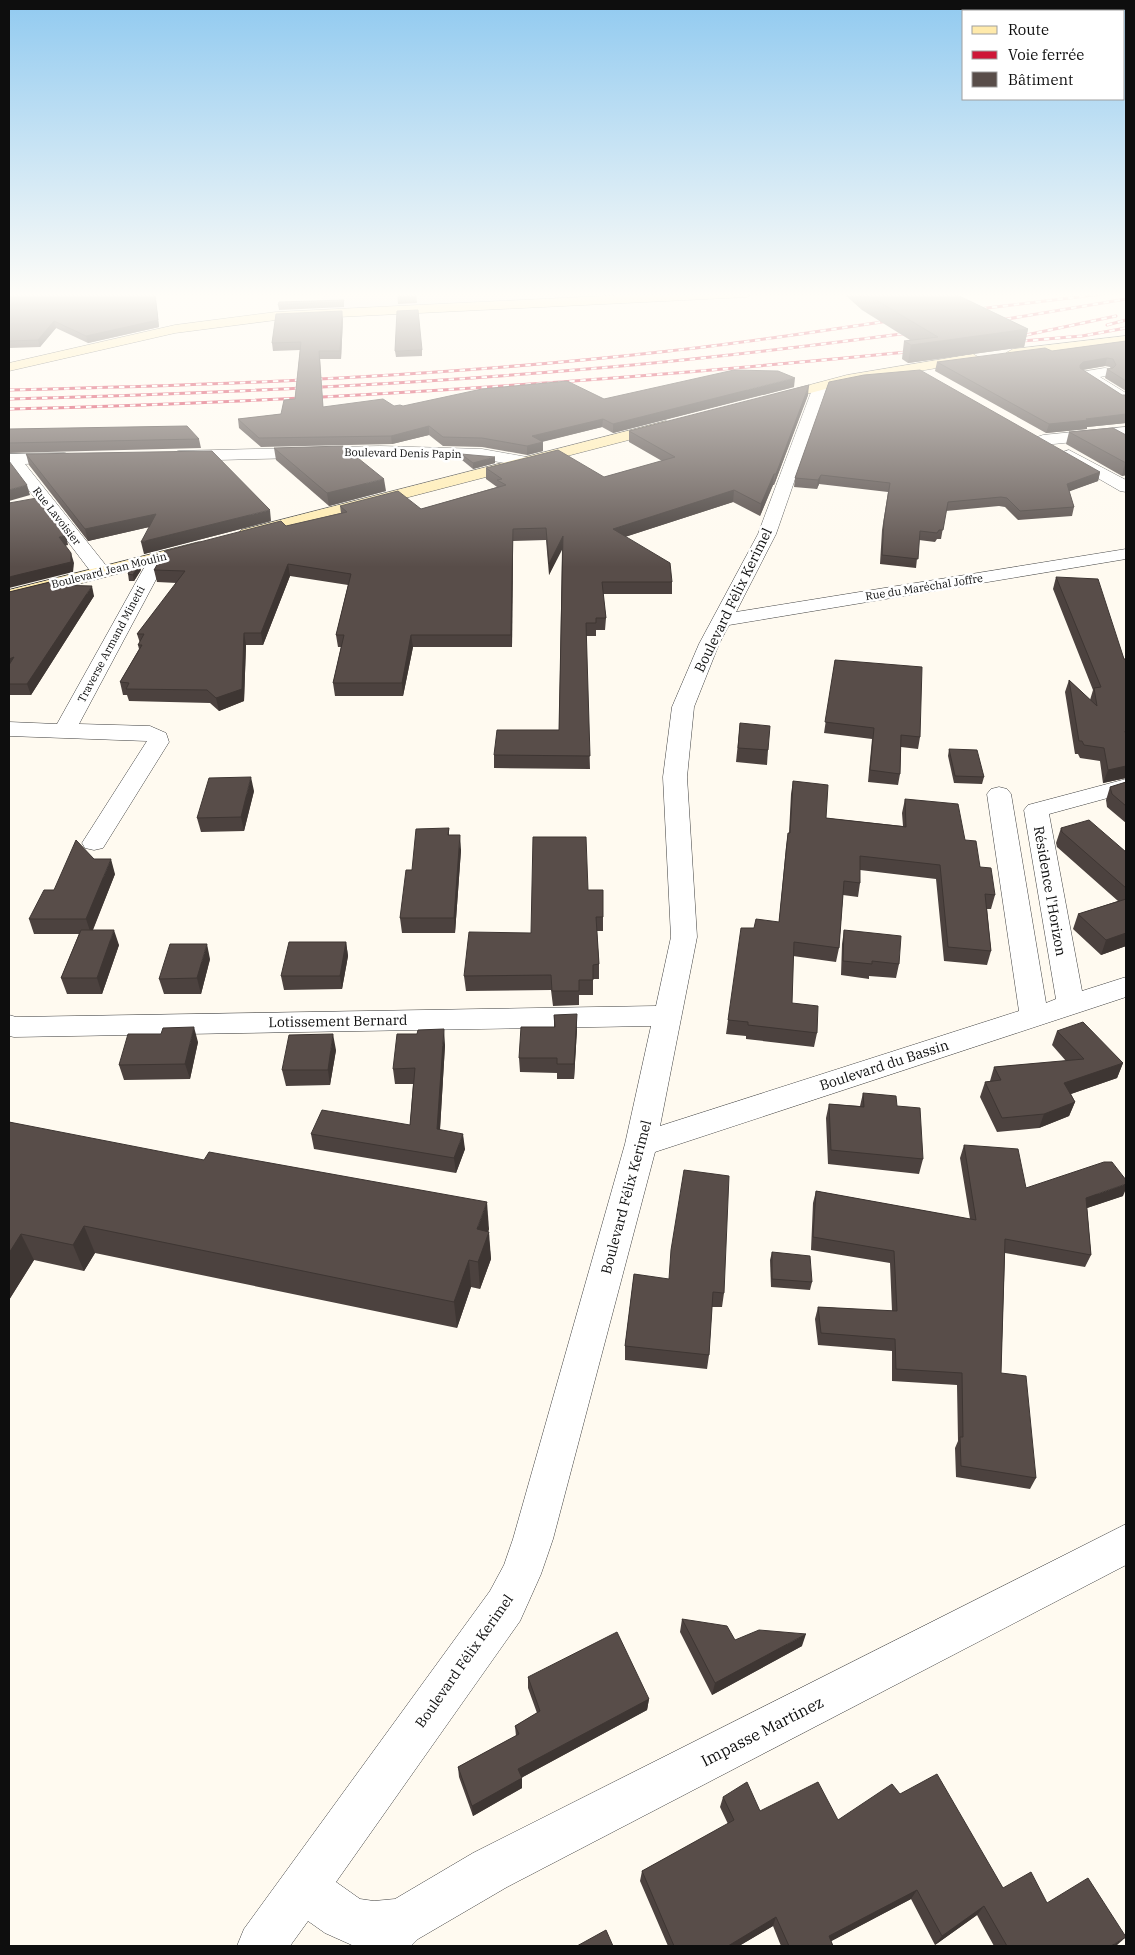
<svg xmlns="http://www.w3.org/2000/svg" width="1135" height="1955" font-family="'IBM Plex Serif',serif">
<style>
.industrial{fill:#ebe2ee}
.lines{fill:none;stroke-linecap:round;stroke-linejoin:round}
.street-casing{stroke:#414141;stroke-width:1}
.secondary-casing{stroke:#303030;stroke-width:1}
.street{fill:#fff;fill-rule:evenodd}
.secondary{fill:#ffeaab;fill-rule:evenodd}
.rail-casing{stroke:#ce1738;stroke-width:3}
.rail{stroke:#fff;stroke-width:2;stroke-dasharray:5.5;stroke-linecap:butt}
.wall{fill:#4c423f}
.shaded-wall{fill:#3e3633}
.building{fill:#584d49;stroke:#3e3633}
.labels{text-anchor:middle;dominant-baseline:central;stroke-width:5;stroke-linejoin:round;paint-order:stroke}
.far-street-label{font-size:11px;fill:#0e0e0e;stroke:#fff}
.street-label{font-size:14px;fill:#0e0e0e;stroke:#fff}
.near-street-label{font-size:16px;fill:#0e0e0e;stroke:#fff}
</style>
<rect width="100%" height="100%" fill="#fffaf0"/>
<polygon class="industrial" points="322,293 678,293 331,311 324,308"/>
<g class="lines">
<g class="street-casing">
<g id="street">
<polygon points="1105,368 1110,369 1112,372 1110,375 1100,377 1126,393 1126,403 1121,402 1079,375 1081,372"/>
<polygon points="820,383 825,384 827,387 776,534 736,612 1126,549 1126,559 729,625 719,644 694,707 687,777 697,937 660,1126 1019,1011 987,794 991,789 999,787 1007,789 1011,794 1046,1003 1056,999 1024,810 1028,805 1126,779 1126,793 1049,814 1082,991 1126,977 1126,997 655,1152 553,1539 541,1574 520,1621 336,1882 360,1899 374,1901 395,1899 473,1853 1126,1524 1126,1565 507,1887 418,1939 411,1946 354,1946 325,1933 308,1921 290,1946 237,1946 244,1929 490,1591 504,1565 513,1539 625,1144 651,1026 14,1037 9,1036 9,1015 16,1017 656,1006 671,937 663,777 672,707 699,644 758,534 813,387 815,384"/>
<polygon points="1126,427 1126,437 1043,445 1037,443 1035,440 1037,437 1043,435"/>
<polygon points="380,446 482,449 527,457 533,459 535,462 533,465 527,467 482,459 380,456 178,461 172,459 170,456 172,453 178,451"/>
<polygon points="1069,450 1126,480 1126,492 1120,491 1063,458 1061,455 1063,452"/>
<polygon points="65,453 71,455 73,458 71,461 25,464 108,568 110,572 108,576 101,578 94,576 9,464 9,454"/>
<polygon points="159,552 165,553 168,557 79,724 150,726 166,733 169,742 103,848 94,850 85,848 82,843 147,741 9,736 9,722 57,724 150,557 153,553"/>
</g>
</g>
<g class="secondary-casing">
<g id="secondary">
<polygon points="665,293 753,293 747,297 276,320 175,333 9,371 9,363 175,325 276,312"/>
<polygon points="1126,336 1126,344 1013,357 1006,353 1013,349"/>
<polygon points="973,354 980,358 978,361 848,383 773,403 768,402 766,399 768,396 847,375"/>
<polygon points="666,421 671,423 674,426 671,429 247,539 241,538 238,534 241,530"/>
<polygon points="199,542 205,543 208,547 205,551 9,602 9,590"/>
</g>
</g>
<use href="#street" class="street"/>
<use href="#secondary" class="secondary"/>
<g class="rail-casing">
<g id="rail">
<polyline points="970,310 1111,293"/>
<polyline points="995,321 1126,299"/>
<polyline points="1107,325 1126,320"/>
<polyline points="1026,335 1116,316"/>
<polyline points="1011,342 1082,336 1126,328"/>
<path d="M 9,390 C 229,385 450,376 669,351 C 745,343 820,331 895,320"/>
<path d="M 9,399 C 198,394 387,386 575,370 C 689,361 803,347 916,332"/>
<path d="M 9,409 C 312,402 615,381 917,351"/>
</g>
</g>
<use href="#rail" class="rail"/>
</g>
<g class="wall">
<polygon points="9,293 155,294 159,327 88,343 56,328 40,347 9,348 9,349"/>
<polygon points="397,293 416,293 417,303 398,304"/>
<polygon points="843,293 953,293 1028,329 1024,347 908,363 902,359 904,341 910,340 862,310"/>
<polygon points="344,300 344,307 279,310 278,305"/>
<polygon points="343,319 341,359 320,359 323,407 403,406 604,399 794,387 613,433 602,427 542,442 543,451 527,455 482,447 443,446 429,435 392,444 261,447 239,428 238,419 281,414 295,399 300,350 273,351 272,343"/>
<polygon points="1126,341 1126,391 1105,378 1107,369 1111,369 1110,367 1105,366 1083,370 1122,395 1126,395 1126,423 1087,427 1087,429 1046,433 935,371 937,362 1052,351"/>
<polygon points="422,350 422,356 396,357 395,351"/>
<polygon points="829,382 1100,472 1098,481 1069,491 1074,507 1072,516 1018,520 1005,507 999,506 946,511 941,539 937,539 935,542 919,540 916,568 880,564 882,530 888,492 819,484 817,489 794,487 795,478"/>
<polygon points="808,395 774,485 773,485 760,516 733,502 625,537 672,582 672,594 603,594 606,618 605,630 596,630 596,636 586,636 590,769 494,768 494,755 559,730 562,548 549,575 546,540 513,541 512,647 413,647 403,696 335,696 333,683 341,647 338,647 336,635 348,585 290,576 263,645 246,645 244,701 219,711 210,703 129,701 127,695 123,695 120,682 139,649 138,645 140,643 137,634 177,583 157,582 154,570 286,526 341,513 340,506 421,509 497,487 486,479 486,468 604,477 662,461 629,442 629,431"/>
<polygon points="9,429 199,439 201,448 9,453"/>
<polygon points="1069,432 1126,435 1126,475 1122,476 1066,444"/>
<polygon points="274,448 386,491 329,506 276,460"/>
<polygon points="26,454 271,521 144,554 149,527 88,541 29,465"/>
<polygon points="461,454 495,463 473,469 462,460"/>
<polygon points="141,570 134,581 129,581 128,574"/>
<polygon points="1056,577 1124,659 1126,659 1126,778 1103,783 1100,761 1080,758 1078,754 1075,754 1065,692 1069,680 1090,700 1093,690 1053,589"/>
<polygon points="58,580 60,585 94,596 31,695 9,695 9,592"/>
<polygon points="835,660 920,737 918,749 901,747 900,774 898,785 868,782 872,739 824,733"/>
<polygon points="740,723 768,750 767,765 736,762"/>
<polygon points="949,749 984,777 982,784 954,783 948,756"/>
<polygon points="793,781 826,818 903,826 902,813 905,799 965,840 995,895 991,909 987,909 991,951 987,965 944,961 936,879 860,870 860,883 858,897 843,895 839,948 836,962 793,956 792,1003 817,1033 814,1047 746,1039 746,1036 726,1034 728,1020 754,928 779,922 786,847 788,833 789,833 791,794"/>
<polygon points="1126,782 1126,823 1107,807 1106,800 1110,787"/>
<polygon points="254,791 244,831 201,832 197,818"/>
<polygon points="449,828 449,835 461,850 455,933 402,933 400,918 412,870"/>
<polygon points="1061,828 1126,852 1126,946 1101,955 1073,929 1078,914 1118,901 1057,847 1056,843"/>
<polygon points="115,874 93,930 119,945 102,994 67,994 61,978 79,934 34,934 29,919 54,890"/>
<polygon points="588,890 603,917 603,931 597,931 599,964 599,979 593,979 593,995 579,995 579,1005 553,1006 551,990 466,991 464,976 531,933"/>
<polygon points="844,930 899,964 896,978 869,976 869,979 841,975 842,944"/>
<polygon points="346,942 348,956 342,989 284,990 281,976"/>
<polygon points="210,959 201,994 164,994 159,979"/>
<polygon points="554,1015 577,1029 574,1079 557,1079 557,1073 520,1072 519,1058 554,1027"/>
<polygon points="1057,1031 1123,1063 1117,1078 1071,1094 1075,1102 1069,1116 1039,1128 997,1132 980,1097 985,1082 990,1081 994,1067 1066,1061 1052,1045"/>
<polygon points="198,1042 190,1079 124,1080 119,1065"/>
<polygon points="445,1045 440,1130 465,1149 456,1173 314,1149 311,1134 410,1125 413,1084 395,1084 393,1069"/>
<polygon points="336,1050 330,1085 286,1086 282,1070"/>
<polygon points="863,1093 923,1159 919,1174 828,1164 826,1118 829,1104 860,1106"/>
<polygon points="9,1122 489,1229 488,1232 491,1259 480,1289 471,1287 457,1328 95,1253 84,1271 34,1260 9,1300"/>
<polygon points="964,1145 1026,1188 1123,1196 1087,1208 1091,1255 1085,1267 1005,1253 1001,1373 1036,1478 1030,1489 956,1477 955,1448 958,1441 957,1385 892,1381 892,1351 818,1345 815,1319 818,1307 892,1311 890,1263 811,1250 813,1203 816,1191 970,1219 960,1158"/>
<polygon points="772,1252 812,1282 810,1290 771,1287 770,1260"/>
<polygon points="634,1274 724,1293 722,1307 712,1307 709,1355 707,1369 625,1360 625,1346"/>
<polygon points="682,1619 735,1640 802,1646 712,1695 680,1632"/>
<polygon points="528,1677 649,1699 647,1710 521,1778 522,1788 473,1816 459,1777 458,1767 516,1736 515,1726 537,1713 528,1688"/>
<polygon points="900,1794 1003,1888 1047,1903 1116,1946 994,1946 977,1915 935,1945 911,1899 831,1941 833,1946 781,1946 773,1926 739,1946 668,1946 640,1881 642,1871 728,1824 720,1807 723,1797 760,1811 838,1820"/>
</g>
<g class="shaded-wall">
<polygon points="155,294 159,327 88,343 86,336"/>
<polygon points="342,311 343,319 341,359 340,351"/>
<polygon points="54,321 56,328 40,347 38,340"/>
<polygon points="1028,329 1024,347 908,363 911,345"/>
<polygon points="1107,358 1105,366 1081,370 1080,365 1083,362"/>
<polygon points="795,378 794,387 613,433 613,424"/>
<polygon points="809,385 808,395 774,485 776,474"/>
<polygon points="1126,414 1126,423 1087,427 1087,429 1046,433 1049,424"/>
<polygon points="603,419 602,427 532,444 532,436"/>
<polygon points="429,426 429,435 392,444 391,436"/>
<polygon points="543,442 543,451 527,455 527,446"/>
<polygon points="495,457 495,463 473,469 473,463"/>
<polygon points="1125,463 1126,463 1126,475 1122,476"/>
<polygon points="1100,472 1098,481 1065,493 1067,484"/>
<polygon points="774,474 773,485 760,516 761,504"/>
<polygon points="821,475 819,484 817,489 818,480"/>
<polygon points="384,479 386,491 329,506 327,493"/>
<polygon points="27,485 30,495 9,501 9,490"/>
<polygon points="734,490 733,502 612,541 613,529"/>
<polygon points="270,510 271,521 144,554 141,542"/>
<polygon points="156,514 158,525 88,541 85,529"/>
<polygon points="513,529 513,541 512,647 511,635"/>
<polygon points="66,535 68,545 61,547 59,537"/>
<polygon points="563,536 563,548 549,575 549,564"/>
<polygon points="71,553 74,563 73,572 9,588 9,577"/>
<polygon points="139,563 141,570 134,581 133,575"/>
<polygon points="288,564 290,576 263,645 261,633"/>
<polygon points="92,586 94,596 31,695 27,684"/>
<polygon points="244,633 246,645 244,701 219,711 216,698"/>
<polygon points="411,635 413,647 403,696 402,683"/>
<polygon points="14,657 9,670 9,659"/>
<polygon points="1126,766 1126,778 1103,783 1108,770"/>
<polygon points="251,777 254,791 244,831 241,817"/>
<polygon points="460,835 461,850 455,933 454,918"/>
<polygon points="111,859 115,874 91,934 86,919"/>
<polygon points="114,930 119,945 102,994 97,978"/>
<polygon points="1126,933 1126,946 1101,955 1106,940"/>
<polygon points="346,942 348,956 342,989 340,976"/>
<polygon points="207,944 210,959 201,994 197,978"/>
<polygon points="577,1014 577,1029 574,1079 574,1064"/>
<polygon points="194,1027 198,1042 190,1079 185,1064"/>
<polygon points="444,1029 445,1045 439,1145 437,1129"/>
<polygon points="333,1034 336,1050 330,1085 328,1070"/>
<polygon points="1123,1063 1117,1078 1059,1098 1064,1083"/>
<polygon points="1075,1102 1069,1116 1039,1128 1044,1114"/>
<polygon points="463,1134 465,1149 456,1173 454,1158"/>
<polygon points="1126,1184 1126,1189 1123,1196 1081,1210 1086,1198"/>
<polygon points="487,1202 489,1229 479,1256 477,1229"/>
<polygon points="84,1226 95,1253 84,1271 73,1245"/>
<polygon points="489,1232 491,1259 480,1289 478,1262"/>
<polygon points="21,1234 34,1260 9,1300 9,1253"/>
<polygon points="469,1260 471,1287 457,1328 454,1302"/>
<polygon points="806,1634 802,1646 712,1695 715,1683"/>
<polygon points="649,1699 647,1710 519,1779 518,1769"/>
<polygon points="522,1778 522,1788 473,1816 472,1806"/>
<polygon points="917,1890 911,1899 824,1945 829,1936"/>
<polygon points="984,1906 977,1915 935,1945 942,1936"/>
<polygon points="776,1917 773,1926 739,1946 728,1946"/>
<polygon points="1126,1937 1116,1946 1111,1946"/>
</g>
<g class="building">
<polygon points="9,293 141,293 155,294 158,320 86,336 54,321 38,340 9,341"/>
<polygon points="864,293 953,293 1028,329 911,345 904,341 938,337"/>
<polygon points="344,300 343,302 278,305 279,302"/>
<polygon points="418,310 422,350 395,351 397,311"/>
<polygon points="342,311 340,351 319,351 323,407 383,399 394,406 400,405 403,406 482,389 567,381 604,399 734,370 778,371 795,378 613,424 603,419 532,436 543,442 527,446 482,438 443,437 429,426 391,436 259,438 238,419 281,414 284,400 295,399 301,342 272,343 276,314"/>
<polygon points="1126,341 1126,381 1107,369 1113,368 1116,365 1113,359 1107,358 1083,362 1080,365 1080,368 1122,395 1126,395 1126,414 1086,419 1089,420 1049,424 937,362 1045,348 1052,351"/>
<polygon points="920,370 1100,472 1067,484 1074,507 1020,511 1007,498 1001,497 948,502 943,530 939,530 937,533 920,531 918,559 882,555 884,521 890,483 821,475 818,480 795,478 829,382 864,375"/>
<polygon points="809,385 776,474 774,474 761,504 734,490 613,529 670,563 672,582 602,582 606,618 596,618 596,623 586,623 590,756 494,755 497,730 559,730 563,536 549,564 546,528 513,529 511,635 411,635 402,683 333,683 344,635 336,635 351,574 288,564 261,633 244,633 242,689 216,698 207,690 126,689 129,683 120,682 142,645 138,645 144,634 137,634 185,571 154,570 165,551 281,521 286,526 347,512 340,506 398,491 421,509 506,485 497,480 502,479 486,468 558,450 604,477 675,457 629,431"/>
<polygon points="187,426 199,439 9,443 9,429"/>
<polygon points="1113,428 1126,435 1126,463 1069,432"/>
<polygon points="343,446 384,479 327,493 274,448"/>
<polygon points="212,451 270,510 141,542 156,514 85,529 26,454"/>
<polygon points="461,454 495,457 473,463"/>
<polygon points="9,461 27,485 9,490"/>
<polygon points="37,498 66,535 59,537 71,553 71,562 9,577 9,503"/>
<polygon points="139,563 133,575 128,574 133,564"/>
<polygon points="1056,577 1098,579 1124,659 1126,659 1126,731 1125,731 1126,735 1126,766 1108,770 1104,748 1084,745 1082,741 1079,741 1069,680 1097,706 1094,688 1101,687"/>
<polygon points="58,580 55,585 92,586 27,684 9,684 9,665 14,657 9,659 9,592"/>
<polygon points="835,660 922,667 920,737 901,735 900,774 870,770 874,728 825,722"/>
<polygon points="740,723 770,726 768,750 738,748"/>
<polygon points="949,749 977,750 984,777 955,776"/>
<polygon points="251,777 241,817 197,818 209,778"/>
<polygon points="793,781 828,785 826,818 906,827 905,799 958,804 965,840 976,841 980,867 991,868 995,895 985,894 991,951 948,947 940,865 860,856 860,883 844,881 839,948 794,942 792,1003 818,1006 817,1033 748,1025 748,1022 728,1020 741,928 754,928 756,919 779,922 788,833 790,833"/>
<polygon points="1126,782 1126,806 1112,794 1110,787"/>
<polygon points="1089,820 1126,852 1126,888 1062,832 1061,828"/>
<polygon points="449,828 448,835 460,835 454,918 400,918 406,870 412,870 416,829"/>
<polygon points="533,837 586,837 588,890 603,890 603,917 596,917 599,964 593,965 593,980 579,980 579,991 552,991 551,975 464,976 469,932 531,933"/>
<polygon points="76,840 94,859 111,859 86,919 29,919 44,890 54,890"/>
<polygon points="1126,899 1126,933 1106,940 1078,914"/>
<polygon points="81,930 114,930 97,978 61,978"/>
<polygon points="844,930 901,936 899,964 872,961 872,964 843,961"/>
<polygon points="289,942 346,942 340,976 281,976"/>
<polygon points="170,944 207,944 197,978 159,979"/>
<polygon points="577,1014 574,1064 557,1064 557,1058 519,1058 521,1027 555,1027 554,1015"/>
<polygon points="1083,1022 1123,1063 1064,1083 1075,1102 1044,1114 1002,1118 985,1082 1001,1080 994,1067 1084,1059 1057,1031"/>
<polygon points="194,1027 185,1064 119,1065 128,1034 161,1034 163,1028"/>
<polygon points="444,1029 437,1129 463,1134 454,1158 311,1134 322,1110 410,1125 415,1068 393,1069 397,1034 417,1034 418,1030"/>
<polygon points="333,1034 328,1070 282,1070 289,1035"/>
<polygon points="863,1093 896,1096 897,1106 920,1108 923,1159 831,1150 829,1104 864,1107"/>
<polygon points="9,1122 204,1160 209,1152 487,1202 477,1229 489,1232 478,1262 469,1260 454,1302 84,1226 73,1245 21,1234 9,1253"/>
<polygon points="964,1145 1018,1149 1026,1188 1104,1162 1112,1162 1126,1180 1126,1184 1086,1198 1091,1255 1005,1239 1001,1373 1026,1376 1036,1478 961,1466 960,1437 963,1437 962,1373 896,1369 895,1339 821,1333 818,1307 897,1311 894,1251 813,1237 816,1191 976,1220"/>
<polygon points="684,1170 729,1176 724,1293 713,1292 709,1355 625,1346 634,1274 669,1279 671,1250"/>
<polygon points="772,1252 810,1256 812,1282 772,1279"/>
<polygon points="682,1619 727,1626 735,1640 759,1630 806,1634 715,1683"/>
<polygon points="617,1632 649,1699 518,1769 522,1778 472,1806 458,1767 519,1734 515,1726 540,1711 528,1677"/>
<polygon points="937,1774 1003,1888 1031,1872 1047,1903 1088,1878 1126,1937 1111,1946 1007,1946 984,1906 942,1936 917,1890 829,1936 833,1946 789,1946 776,1917 728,1946 674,1946 642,1871 734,1820 723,1797 747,1782 760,1811 818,1782 838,1820 892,1784 900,1794"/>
<polygon points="606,1930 613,1946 577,1946"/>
</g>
<linearGradient id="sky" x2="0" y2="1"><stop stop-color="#91caf0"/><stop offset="0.52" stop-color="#fffdf8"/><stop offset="1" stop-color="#fffdf8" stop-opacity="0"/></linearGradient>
<rect width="1135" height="567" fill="url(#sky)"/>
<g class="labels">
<g class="far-street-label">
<text transform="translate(403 453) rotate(1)">Boulevard Denis Papin</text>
<text transform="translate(57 516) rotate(52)">Rue Lavoisier</text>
<text transform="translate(109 570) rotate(-14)">Boulevard Jean Moulin</text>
<text transform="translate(924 587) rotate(-9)">Rue du Maréchal Joffre</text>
<text transform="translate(111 644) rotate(-62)">Traverse Armand Minetti</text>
</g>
<g class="street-label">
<text transform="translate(733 600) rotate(-64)">Boulevard Félix Kerimel</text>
<text transform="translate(1050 891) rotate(80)">Résidence l'Horizon</text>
<text transform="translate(338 1021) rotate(-1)">Lotissement Bernard</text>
<text transform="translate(884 1065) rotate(-18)">Boulevard du Bassin</text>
<text transform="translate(626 1197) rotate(-75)">Boulevard Félix Kerimel</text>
<text transform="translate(464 1661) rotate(-55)">Boulevard Félix Kerimel</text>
</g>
<g class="near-street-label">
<text transform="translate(762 1731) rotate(-27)">Impasse Martinez</text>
</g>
</g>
<rect width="1135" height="1955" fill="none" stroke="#0e0e0e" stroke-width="20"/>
<rect x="962" y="10" width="162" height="90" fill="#ffffff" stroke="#9f9f9f"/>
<rect x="972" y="26" width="25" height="8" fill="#ffeaab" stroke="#9f9f9f"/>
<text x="1008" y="35" font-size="15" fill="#0e0e0e">Route</text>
<rect x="972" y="51" width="25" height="8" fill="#ce1738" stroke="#9f9f9f"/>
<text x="1008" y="60" font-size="15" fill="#0e0e0e">Voie ferrée</text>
<rect x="972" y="72" width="25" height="15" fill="#584d49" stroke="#9f9f9f"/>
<text x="1008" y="85" font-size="15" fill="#0e0e0e">Bâtiment</text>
</svg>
